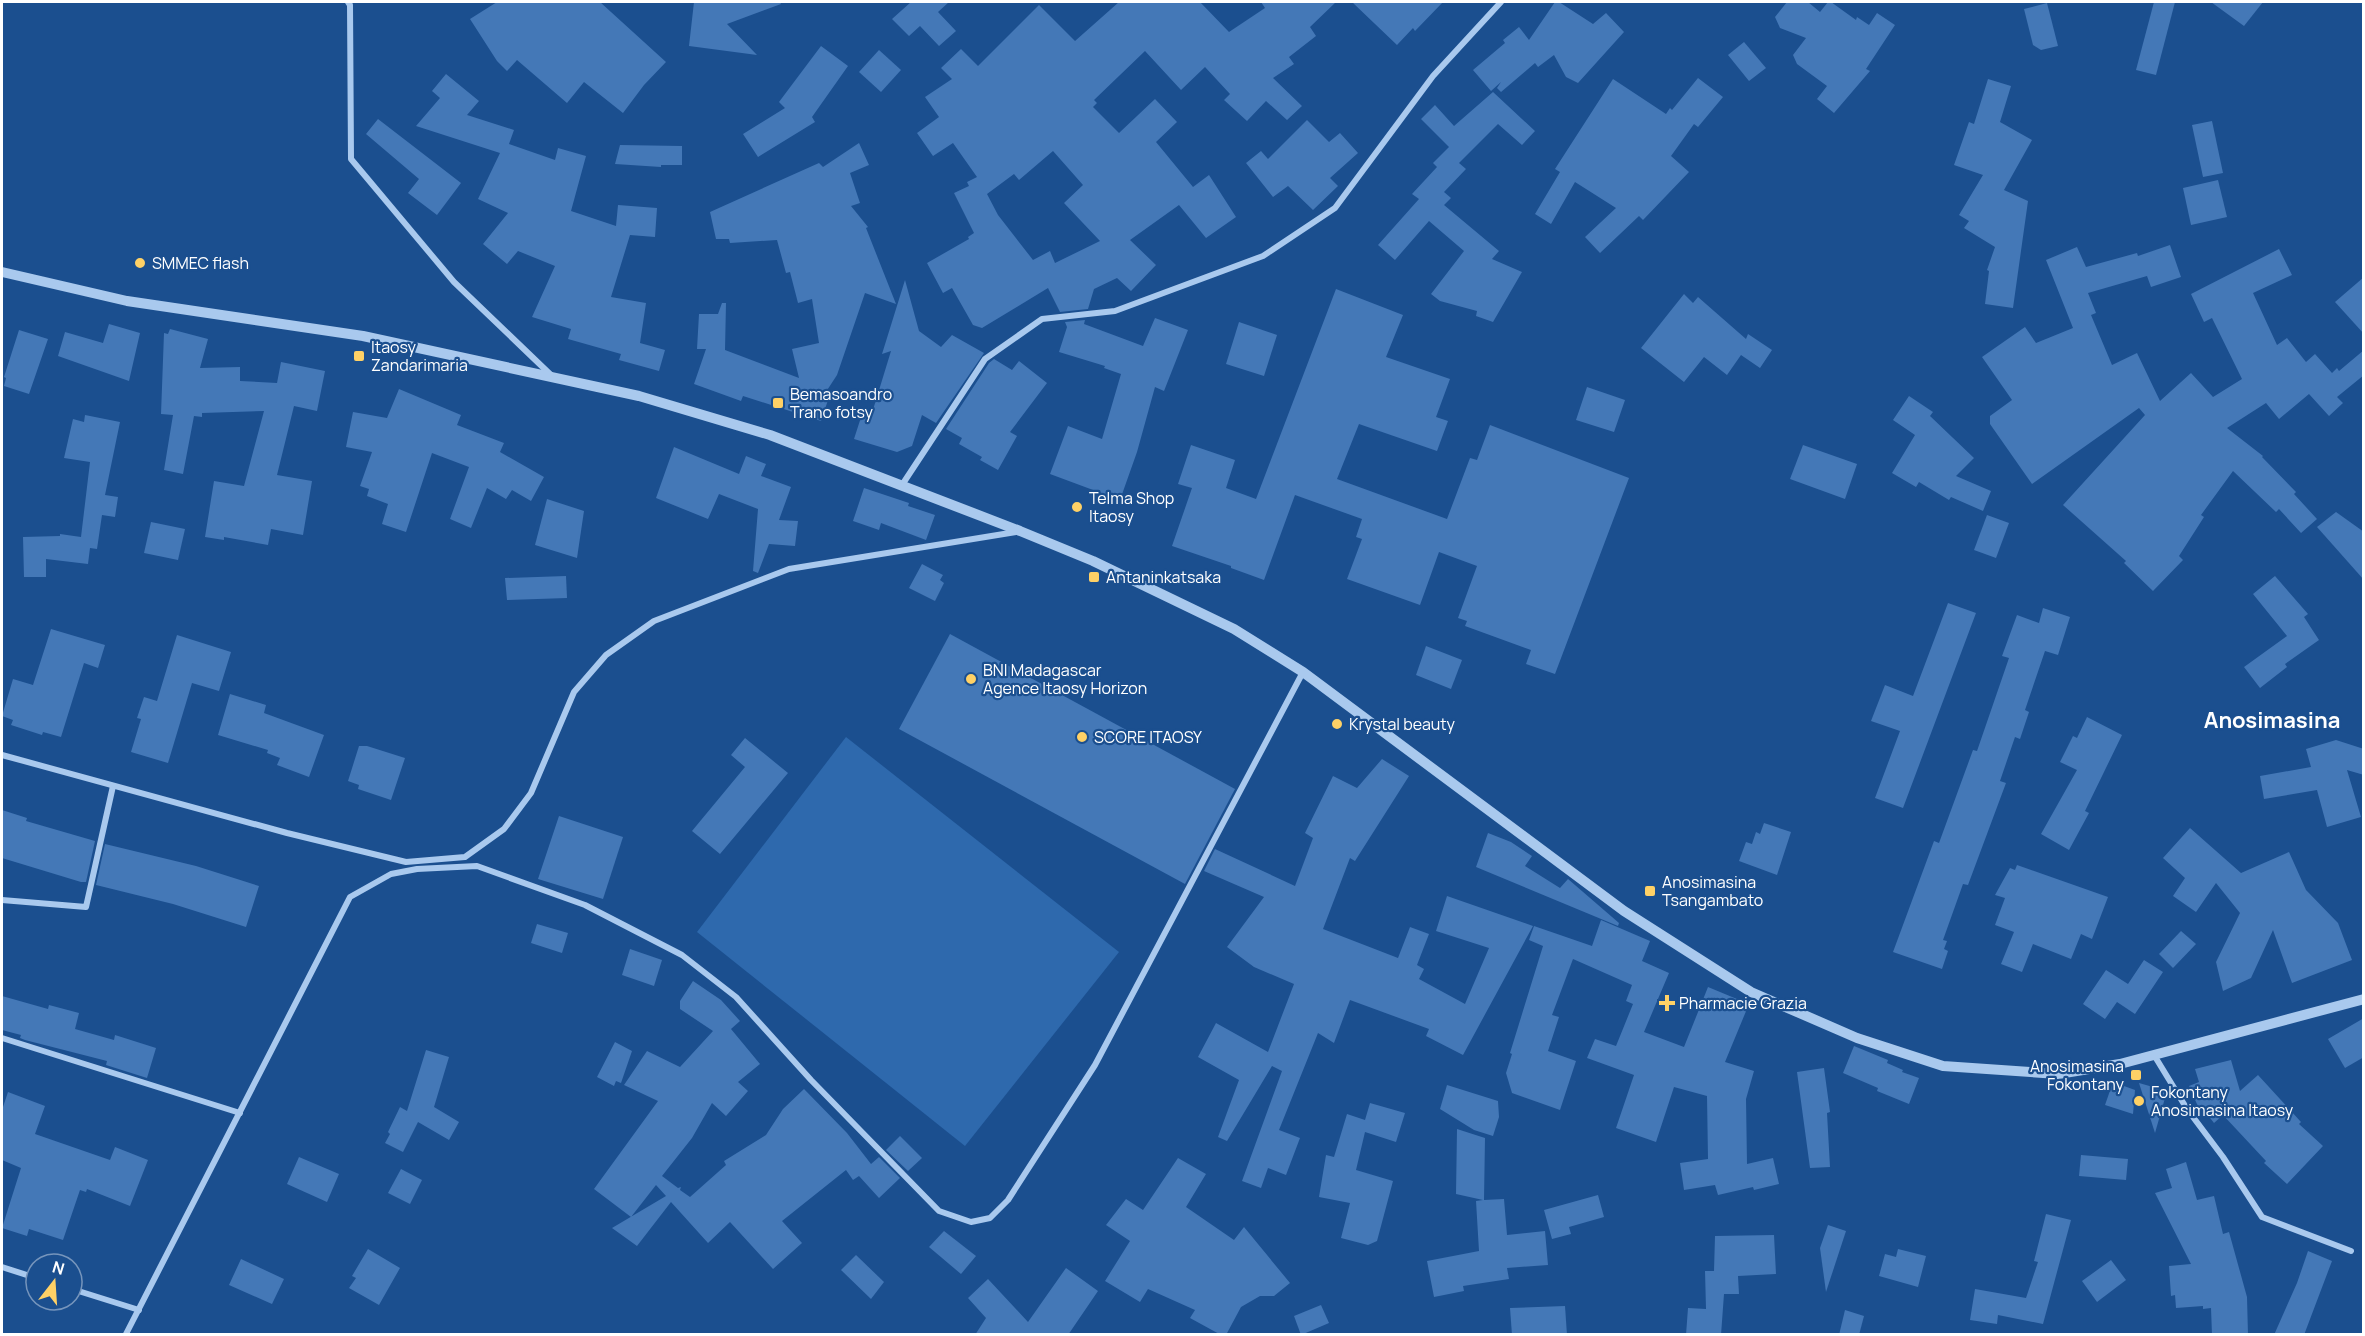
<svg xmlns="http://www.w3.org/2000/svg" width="2365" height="1336" font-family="Manrope,sans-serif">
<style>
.green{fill:#2e69ad}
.building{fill:#4478b7;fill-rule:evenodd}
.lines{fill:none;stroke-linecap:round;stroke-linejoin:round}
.minor{stroke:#a9c9ee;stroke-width:6}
.tertiary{stroke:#a9c9ee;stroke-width:10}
.poi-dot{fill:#ffd166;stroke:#1b4f8f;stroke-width:2}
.labels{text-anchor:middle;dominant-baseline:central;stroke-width:4.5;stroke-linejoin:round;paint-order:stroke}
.poi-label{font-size:16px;fill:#fff;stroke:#1b4f8f;text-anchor:start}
.district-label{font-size:22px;font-weight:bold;fill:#fff;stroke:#1b4f8f}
</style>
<rect width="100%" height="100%" fill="#1b4f8f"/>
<polygon class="green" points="846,737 1119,952 965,1146 697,932"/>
<g class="building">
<polygon points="497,2 600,2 666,62 644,85 623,113 584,82 567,103 517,60 507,71 497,61 470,19"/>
<polygon points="694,2 780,2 781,4 727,24 757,55 689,46"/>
<polygon points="911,2 949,2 938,12 956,31 939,46 920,26 909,36 892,19"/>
<path d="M 1119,2 L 1200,2 L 1229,32 L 1265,8 L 1261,2 L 1336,2 L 1310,27 L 1316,36 L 1289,57 L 1294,64 L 1273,78 L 1302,106 L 1287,120 L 1266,101 L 1247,121 L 1224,100 L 1230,94 L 1205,67 L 1181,90 L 1145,51 L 1094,100 L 1097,103 L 1093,107 L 1119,133 L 1155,99 L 1177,122 L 1156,142 L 1193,187 L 1209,175 L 1236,217 L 1206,238 L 1179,205 L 1130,240 L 1156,265 L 1131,291 L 1117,278 L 1094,289 L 1088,309 L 1060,312 L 1048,288 L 982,328 L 973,325 L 952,288 L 943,293 L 927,263 L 969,239 L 968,237 L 974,233 L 954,193 L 969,186 L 967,182 L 977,177 L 953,143 L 933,156 L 917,133 L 939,117 L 925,97 L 952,79 L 941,68 L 961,49 L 978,66 L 1039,5 L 1075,41 ZM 1053,151 L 1083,185 L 1064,203 L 1100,241 L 1055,263 L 1050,251 L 1033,260 L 998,215 L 987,194 L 1014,174 L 1019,180 Z"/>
<polygon points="1352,2 1443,2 1415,31 1413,28 1397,45"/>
<polygon points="1555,2 1559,2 1593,24 1606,13 1624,32 1578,83 1566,77 1554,55 1538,67 1535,63 1501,92 1497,88 1501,82 1491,91 1473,70 1505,43 1503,40 1519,27 1529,40"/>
<polygon points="1787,2 1808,2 1820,12 1828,2 1831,2 1856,20 1857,17 1869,25 1877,13 1895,25 1866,69 1870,71 1834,113 1817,99 1827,86 1797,64 1793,55 1806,38 1780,28 1775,17"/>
<polygon points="2154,2 2175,2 2156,75 2136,70"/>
<polygon points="2211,2 2263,2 2244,26"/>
<polygon points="2047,3 2058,46 2041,50 2033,45 2024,9"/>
<polygon points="1744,42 1766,68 1749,81 1728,55"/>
<polygon points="821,46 848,66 812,117 815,122 758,157 743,134 785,108 779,102"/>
<polygon points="879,50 901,70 881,92 859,72"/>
<polygon points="446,74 479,101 467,115 514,130 509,144 555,160 558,148 586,156 571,211 616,226 618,205 657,208 655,237 630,235 611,297 646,303 640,343 665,350 659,371 619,360 621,354 568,339 571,329 532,317 555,266 518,251 507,264 483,244 508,213 478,199 500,153 416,126 440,98 432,91"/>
<polygon points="1698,78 1723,97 1698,127 1694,124 1671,156 1689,172 1643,220 1639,216 1600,253 1585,237 1616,208 1575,182 1551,224 1535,214 1560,172 1555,169 1613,79 1666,114 1670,108 1672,110"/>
<polygon points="1988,79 2011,86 2000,122 2032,140 2004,190 2028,201 2013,308 1985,304 1989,271 1987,270 1995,247 1964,228 1969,221 1959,215 1983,175 1954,165 1969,122 1974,124"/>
<polygon points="1493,92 1535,131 1522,145 1498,124 1459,163 1466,169 1444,192 1451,198 1444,205 1499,251 1492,259 1522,272 1493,322 1476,316 1477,311 1440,301 1431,294 1464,251 1429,221 1395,260 1378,245 1419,199 1412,194 1437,167 1433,163 1449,147 1421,119 1435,105 1454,126"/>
<polygon points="378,119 461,183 437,215 408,193 419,179 366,134"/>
<polygon points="1307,120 1329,142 1340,133 1358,153 1330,178 1338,186 1313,210 1288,186 1273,197 1246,163 1261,151 1268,159"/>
<polygon points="2212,121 2223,173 2203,177 2192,125"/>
<polygon points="859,143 869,165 850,173 860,203 851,206 868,227 866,228 896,304 865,293 837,375 822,398 828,400 821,421 743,396 741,401 694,384 706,349 697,349 699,314 718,314 722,303 726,303 725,350 799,378 792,349 819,343 812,299 798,303 790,272 786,273 777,240 730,243 729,239 716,239 710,212 819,163 823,167"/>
<polygon points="620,145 682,146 682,165 661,165 661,167 615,164"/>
<polygon points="2218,180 2227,217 2191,225 2183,188"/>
<polygon points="2170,245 2181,277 2151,287 2147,276 2088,293 2096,313 2091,315 2112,365 2137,353 2160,401 2191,373 2213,397 2242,379 2212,318 2204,322 2191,294 2279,249 2292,275 2253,293 2277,345 2287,338 2306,362 2315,354 2332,373 2337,368 2339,371 2364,350 2364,375 2337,397 2343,403 2329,416 2309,394 2279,419 2266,403 2227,428 2263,456 2262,457 2296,492 2294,494 2317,519 2301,533 2279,509 2276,512 2233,471 2201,515 2204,517 2179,556 2183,560 2153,591 2124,563 2126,561 2063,505 2145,415 2139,408 2032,484 1990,424 1990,416 2012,400 1982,357 2025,327 2036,343 2073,328 2046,260 2077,247 2086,267 2137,253 2138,256"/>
<polygon points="2364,277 2364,334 2335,302"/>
<polygon points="905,280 919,331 941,347 952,335 984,353 936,423 922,415 912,446 897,452 854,439 863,411 872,413 891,351 882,354"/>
<polygon points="1336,289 1403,315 1386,357 1450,379 1436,417 1448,421 1437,451 1359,424 1337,479 1447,519 1470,458 1477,460 1490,425 1629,478 1555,674 1526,664 1531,650 1465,626 1467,621 1458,618 1477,566 1439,552 1420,605 1347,579 1362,539 1356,537 1362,519 1295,495 1264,580 1231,568 1231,566 1172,546 1192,488 1178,484 1191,445 1235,460 1226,488 1256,499"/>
<polygon points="1684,294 1693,303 1698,297 1746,339 1748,334 1772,350 1760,368 1741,355 1727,375 1704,357 1684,382 1641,348"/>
<polygon points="1155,318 1188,330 1164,391 1155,387 1137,452 1120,500 1050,474 1068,426 1102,439 1121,374 1104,368 1105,366 1059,352 1067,327 1065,322 1085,320 1084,324 1143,346"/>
<polygon points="1239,322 1277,335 1264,376 1226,364"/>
<polygon points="109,324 140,333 129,381 58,356 65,332 103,343"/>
<polygon points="170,329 208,339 200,368 240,367 240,381 277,383 281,362 325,371 317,411 294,406 277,475 312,481 303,535 271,529 268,545 224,537 224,540 205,537 214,481 244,486 264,411 202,413 202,417 194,416 183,474 164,470 173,415 161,414 164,333 168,334"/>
<polygon points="19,330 48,339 29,394 4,386 6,378 4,377"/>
<polygon points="994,359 1012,370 1019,361 1047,383 1010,432 1017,436 998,470 980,460 982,457 959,444 962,438 946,429 989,363"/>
<polygon points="1587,387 1625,400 1614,432 1576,420"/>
<polygon points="399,389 461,415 457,425 504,443 500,452 544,477 531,501 512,490 506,499 487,488 471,528 450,519 469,467 432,453 406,532 382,524 388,504 367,496 369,489 360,486 372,452 346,447 353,412 387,418"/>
<polygon points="1909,396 1933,412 1930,416 1974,458 1956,476 1991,491 1983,511 1951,497 1949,500 1919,482 1916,487 1892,473 1915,435 1893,420"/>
<polygon points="85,415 120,422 105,495 118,497 115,517 102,515 97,549 90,548 88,564 46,559 46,577 24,577 23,537 60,536 60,534 81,537 90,462 64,458 73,419 84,422"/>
<polygon points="1803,445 1857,464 1845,499 1790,479"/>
<polygon points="674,447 739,474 746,456 766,464 761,476 791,487 779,520 798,521 795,546 769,544 758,573 753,571 758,509 719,494 708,519 656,498"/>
<polygon points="864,488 909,503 908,506 935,515 926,540 881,523 879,530 853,521"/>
<polygon points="547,499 584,511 577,558 535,545"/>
<polygon points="2336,512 2364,532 2364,580 2317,527"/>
<polygon points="1987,515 2009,523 1996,558 1974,550"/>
<polygon points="151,522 185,529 178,560 144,553"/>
<polygon points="922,564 943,575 940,580 944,583 935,601 909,588"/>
<polygon points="566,576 567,598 507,600 505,578"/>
<polygon points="2275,576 2308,614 2304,617 2319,640 2285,664 2287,667 2260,688 2244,667 2287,636 2253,594"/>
<polygon points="1948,603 1976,613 1903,808 1875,798 1900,731 1871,721 1885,685 1913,696"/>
<polygon points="2043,608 2070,617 2058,655 2045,651 2025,710 2029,712 2020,739 2015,737 2000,781 2006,783 1968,885 1963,884 1943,940 1947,941 1944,949 1948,951 1942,969 1893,952 1934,841 1939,843 1973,750 1977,751 2009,658 2002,656 2017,615 2039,623"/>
<polygon points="51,629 105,645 98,668 84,663 61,737 43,732 42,735 11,725 13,720 2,716 13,679 33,685"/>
<polygon points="950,634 1235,789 1185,884 899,729"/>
<polygon points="177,635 231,652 219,691 192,683 168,763 131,752 141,719 137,718 144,697 157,701"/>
<polygon points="1426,646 1462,660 1451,689 1416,675"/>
<polygon points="230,694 266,705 264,713 324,735 309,777 277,765 280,758 267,753 268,750 218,735"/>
<polygon points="2087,717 2122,735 2085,811 2089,813 2069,850 2041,834 2077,770 2060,762 2073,736 2077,738"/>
<polygon points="745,738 788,773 720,854 692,831 745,767 731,755"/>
<polygon points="2336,740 2364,749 2364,775 2347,770 2361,817 2327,827 2317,790 2264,799 2260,776 2311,767 2306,749"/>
<polygon points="359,746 367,746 405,758 391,800 358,789 359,785 348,781"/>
<polygon points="1382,759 1409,776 1355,861 1350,858 1323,929 1398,958 1410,927 1429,934 1417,965 1424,969 1419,979 1465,1004 1489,948 1436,931 1447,896 1533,926 1463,1055 1426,1036 1429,1029 1350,1000 1334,1043 1318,1033 1279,1130 1300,1138 1286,1175 1268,1168 1261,1188 1242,1181 1282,1071 1272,1066 1227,1141 1218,1137 1239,1080 1198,1057 1216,1023 1268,1052 1294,984 1254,967 1227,947 1264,897 1204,871 1215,849 1295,886 1313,838 1305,833 1333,776 1357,788"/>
<polygon points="2,810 27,818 26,821 95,841 86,882 81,882 2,858"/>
<polygon points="559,816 623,837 603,899 538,879"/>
<polygon points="1764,823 1791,832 1777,875 1739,861 1746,842 1752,844 1756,832 1760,834"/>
<polygon points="2190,828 2241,873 2289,852 2306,890 2338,923 2352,960 2292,983 2273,930 2251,978 2223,991 2216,962 2240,913 2216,883 2196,912 2173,896 2185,878 2163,858"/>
<polygon points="1488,833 1511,842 1532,856 1525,866 1560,888 1568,879 1619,923 1618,926 1476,867"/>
<polygon points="105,844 196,866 259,886 246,927 173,904 96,885"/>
<polygon points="2017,865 2108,897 2092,939 2081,934 2071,959 2033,944 2022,972 2001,964 2014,932 1995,925 2005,898 1995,895 2010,868 2015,870"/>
<polygon points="1601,920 1650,941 1642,961 1669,973 1644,1032 1684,1047 1708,987 1749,1004 1725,1062 1754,1071 1746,1099 1747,1164 1773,1158 1779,1184 1754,1190 1753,1187 1718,1195 1715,1185 1684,1190 1680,1163 1708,1159 1707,1096 1674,1087 1656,1142 1616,1128 1634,1075 1587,1058 1595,1039 1616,1046 1633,1004 1626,1001 1632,985 1573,959 1552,1015 1559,1017 1548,1051 1576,1061 1560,1110 1512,1093 1506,1073 1512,1054 1510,1053 1543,946 1529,940 1534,926 1592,946"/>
<polygon points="537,924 568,933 562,953 531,943"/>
<polygon points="2181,931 2196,944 2173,968 2159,954"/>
<polygon points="630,949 662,960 654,986 622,975"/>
<polygon points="2144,960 2163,972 2135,1014 2117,1002 2105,1019 2083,1004 2106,970 2128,984"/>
<polygon points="693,981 721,1000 740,1021 731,1029 760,1064 738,1082 748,1091 726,1116 712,1103 692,1138 662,1176 678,1188 681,1187 680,1190 690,1197 726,1165 724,1161 766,1135 783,1109 804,1089 847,1133 871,1164 879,1157 900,1178 879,1198 859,1176 853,1180 846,1170 782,1221 802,1243 773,1269 730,1222 708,1243 671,1202 637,1246 612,1228 666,1196 656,1185 631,1217 594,1189 658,1101 624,1085 647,1051 680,1067 713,1031 680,1009 680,1001"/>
<polygon points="2,996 48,1009 49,1005 79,1013 75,1029 114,1040 115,1035 156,1048 147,1078 106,1065 107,1061 25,1040 20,1038 21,1035 2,1030"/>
<polygon points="2364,1018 2364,1057 2345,1068 2328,1039"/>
<polygon points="615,1042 632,1051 621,1083 616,1081 614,1086 597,1077"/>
<polygon points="1854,1046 1888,1060 1887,1063 1903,1070 1902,1072 1919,1078 1909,1104 1877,1091 1878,1088 1843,1073"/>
<polygon points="426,1050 449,1057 434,1107 459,1122 449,1140 418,1122 403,1152 385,1143 390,1134 388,1132 400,1107 407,1111"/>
<polygon points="2231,1060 2240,1091 2258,1075 2301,1122 2299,1124 2323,1146 2287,1184 2264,1163 2266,1161 2223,1115 2214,1123 2203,1109 2200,1111 2189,1086 2199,1082 2195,1069"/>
<polygon points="1824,1068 1830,1112 1827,1113 1830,1167 1810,1168 1797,1072"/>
<polygon points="2113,1082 2135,1090 2133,1114 2105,1105"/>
<polygon points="2139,1083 2167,1091 2155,1133"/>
<polygon points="1447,1085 1498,1101 1499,1117 1493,1136 1474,1130 1440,1109"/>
<polygon points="8,1092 45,1106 35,1134 110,1160 115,1147 148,1160 130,1206 87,1189 86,1192 80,1190 63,1240 29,1229 27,1236 2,1228 21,1168 2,1160 2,1110"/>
<polygon points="1370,1103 1405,1113 1396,1142 1365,1132 1356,1170 1393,1181 1377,1241 1368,1245 1341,1238 1350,1203 1319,1197 1326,1155 1334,1157 1347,1114 1365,1120"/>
<polygon points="1457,1129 1485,1138 1484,1200 1504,1199 1507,1235 1545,1231 1548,1265 1507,1268 1509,1279 1463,1286 1464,1291 1434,1297 1427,1261 1479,1251 1476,1201 1483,1200 1456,1194"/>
<polygon points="900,1136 922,1158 908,1171 886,1150"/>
<polygon points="2081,1155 2128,1159 2126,1180 2079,1176"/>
<polygon points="299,1157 339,1174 327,1202 287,1184"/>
<polygon points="1178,1158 1206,1174 1186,1207 1234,1240 1244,1227 1290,1283 1274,1296 1260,1296 1241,1307 1226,1335 1221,1335 1190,1318 1195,1310 1148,1289 1140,1302 1105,1281 1130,1241 1106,1225 1126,1199 1143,1210"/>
<polygon points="2186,1162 2197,1200 2214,1196 2223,1234 2229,1232 2247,1297 2248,1335 2212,1335 2211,1308 2203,1309 2203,1306 2176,1308 2175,1295 2171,1296 2169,1266 2191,1264 2155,1193 2172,1188 2166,1169"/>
<polygon points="401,1169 422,1180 410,1204 388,1193"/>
<polygon points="1598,1195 1604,1217 1569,1227 1571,1234 1552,1239 1544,1210"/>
<polygon points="2046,1214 2071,1220 2043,1324 1998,1315 1997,1324 1970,1320 1975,1289 2026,1298 2038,1262 2034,1261"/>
<polygon points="1828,1225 1846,1231 1826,1292 1820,1248"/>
<polygon points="944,1231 976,1256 961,1274 929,1247"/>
<polygon points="1774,1235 1776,1274 1738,1276 1739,1294 1724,1294 1721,1335 1686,1335 1688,1308 1706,1309 1705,1271 1714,1271 1715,1236"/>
<polygon points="368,1249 400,1268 379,1305 349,1288 356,1278 352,1276"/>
<polygon points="1898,1249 1926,1256 1918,1287 1879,1276 1885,1254 1896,1257"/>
<polygon points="2308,1251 2332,1261 2304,1335 2274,1335 2297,1283"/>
<polygon points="856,1255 884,1282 871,1299 841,1270"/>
<polygon points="241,1259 284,1279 272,1304 229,1285"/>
<polygon points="2111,1260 2126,1280 2097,1302 2082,1281"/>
<polygon points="1066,1268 1098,1291 1068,1335 975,1335 986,1318 968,1298 988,1279 1028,1322"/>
<polygon points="1321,1305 1329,1323 1301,1335 1294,1316"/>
<polygon points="1565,1306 1567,1335 1512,1335 1510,1308"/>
<polygon points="1845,1310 1864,1316 1859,1335 1839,1335"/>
</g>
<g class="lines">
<g class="minor">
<polyline points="348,2 350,5 351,159 454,282 551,375"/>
<polyline points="902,485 985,359 1042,319 1115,311 1263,256 1335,208 1433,76 1501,2"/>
<polyline points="2,755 287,833 406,862 465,857 504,829 531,793 574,692 606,655 654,621 789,569 1016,532"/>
<polyline points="2,900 86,907 113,786"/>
<polyline points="2,1038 240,1113"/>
<polyline points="2154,1055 2187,1109 2223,1157 2262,1217 2351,1251"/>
<polyline points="2,1267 36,1278"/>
<polyline points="72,1289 139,1310"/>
<polyline points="126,1334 350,897 391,874 417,869 477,866 585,905 682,955 736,997 811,1080 939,1211 971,1222 990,1218 1008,1200 1095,1065 1303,672"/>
</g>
<polyline class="tertiary" points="2,272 127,301 363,336 639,396 770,435 1020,531 1093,561 1234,629 1303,672 1624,911 1751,992 1857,1038 1943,1066 2058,1074 2120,1064 2364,999"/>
</g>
<g class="poi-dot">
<circle cx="140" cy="263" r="6"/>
<rect x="353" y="350" width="12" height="12" rx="3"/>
<rect x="772" y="397" width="12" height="12" rx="3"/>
<circle cx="1077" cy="507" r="6"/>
<rect x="1088" y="571" width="12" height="12" rx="3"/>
<circle cx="971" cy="679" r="6"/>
<circle cx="1337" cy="724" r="6"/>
<circle cx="1082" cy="737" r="6"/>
<rect x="1644" y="885" width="12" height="12" rx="3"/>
<path d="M1664 994h6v6h6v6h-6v6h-6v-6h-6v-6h6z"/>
<rect x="2130" y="1069" width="12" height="12" rx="3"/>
<circle cx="2139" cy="1101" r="6"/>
</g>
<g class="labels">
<g class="poi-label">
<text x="152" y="263">SMMEC flash</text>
<text x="371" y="347">Itaosy<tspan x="371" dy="18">Zandarimaria</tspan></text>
<text x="790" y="394">Bemasoandro<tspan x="790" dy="18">Trano fotsy</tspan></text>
<text x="1089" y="498">Telma Shop<tspan x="1089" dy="18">Itaosy</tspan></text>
<text x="1106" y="577">Antaninkatsaka</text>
<text x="983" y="670">BNI Madagascar<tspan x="983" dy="18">Agence Itaosy Horizon</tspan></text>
<text x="1349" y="724">Krystal beauty</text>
<text x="1094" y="737">SCORE ITAOSY</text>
<text x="1662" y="882">Anosimasina<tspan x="1662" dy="18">Tsangambato</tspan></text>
<text x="1679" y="1003">Pharmacie Grazia</text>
<text x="2124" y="1066" text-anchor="end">Anosimasina<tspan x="2124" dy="18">Fokontany</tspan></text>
<text x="2151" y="1092">Fokontany<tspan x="2151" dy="18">Anosimasina Itaosy</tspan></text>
</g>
<g class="district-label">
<text x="2272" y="720">Anosimasina</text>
</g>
</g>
<rect width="2365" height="1336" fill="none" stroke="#ffffff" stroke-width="6"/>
<g transform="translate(54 1282) rotate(17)"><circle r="28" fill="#1b4f8f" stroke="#7695bc" stroke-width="1.5"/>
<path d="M0-4.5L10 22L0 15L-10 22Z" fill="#ffd166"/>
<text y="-9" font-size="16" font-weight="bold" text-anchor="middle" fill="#ffffff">N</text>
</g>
</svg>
